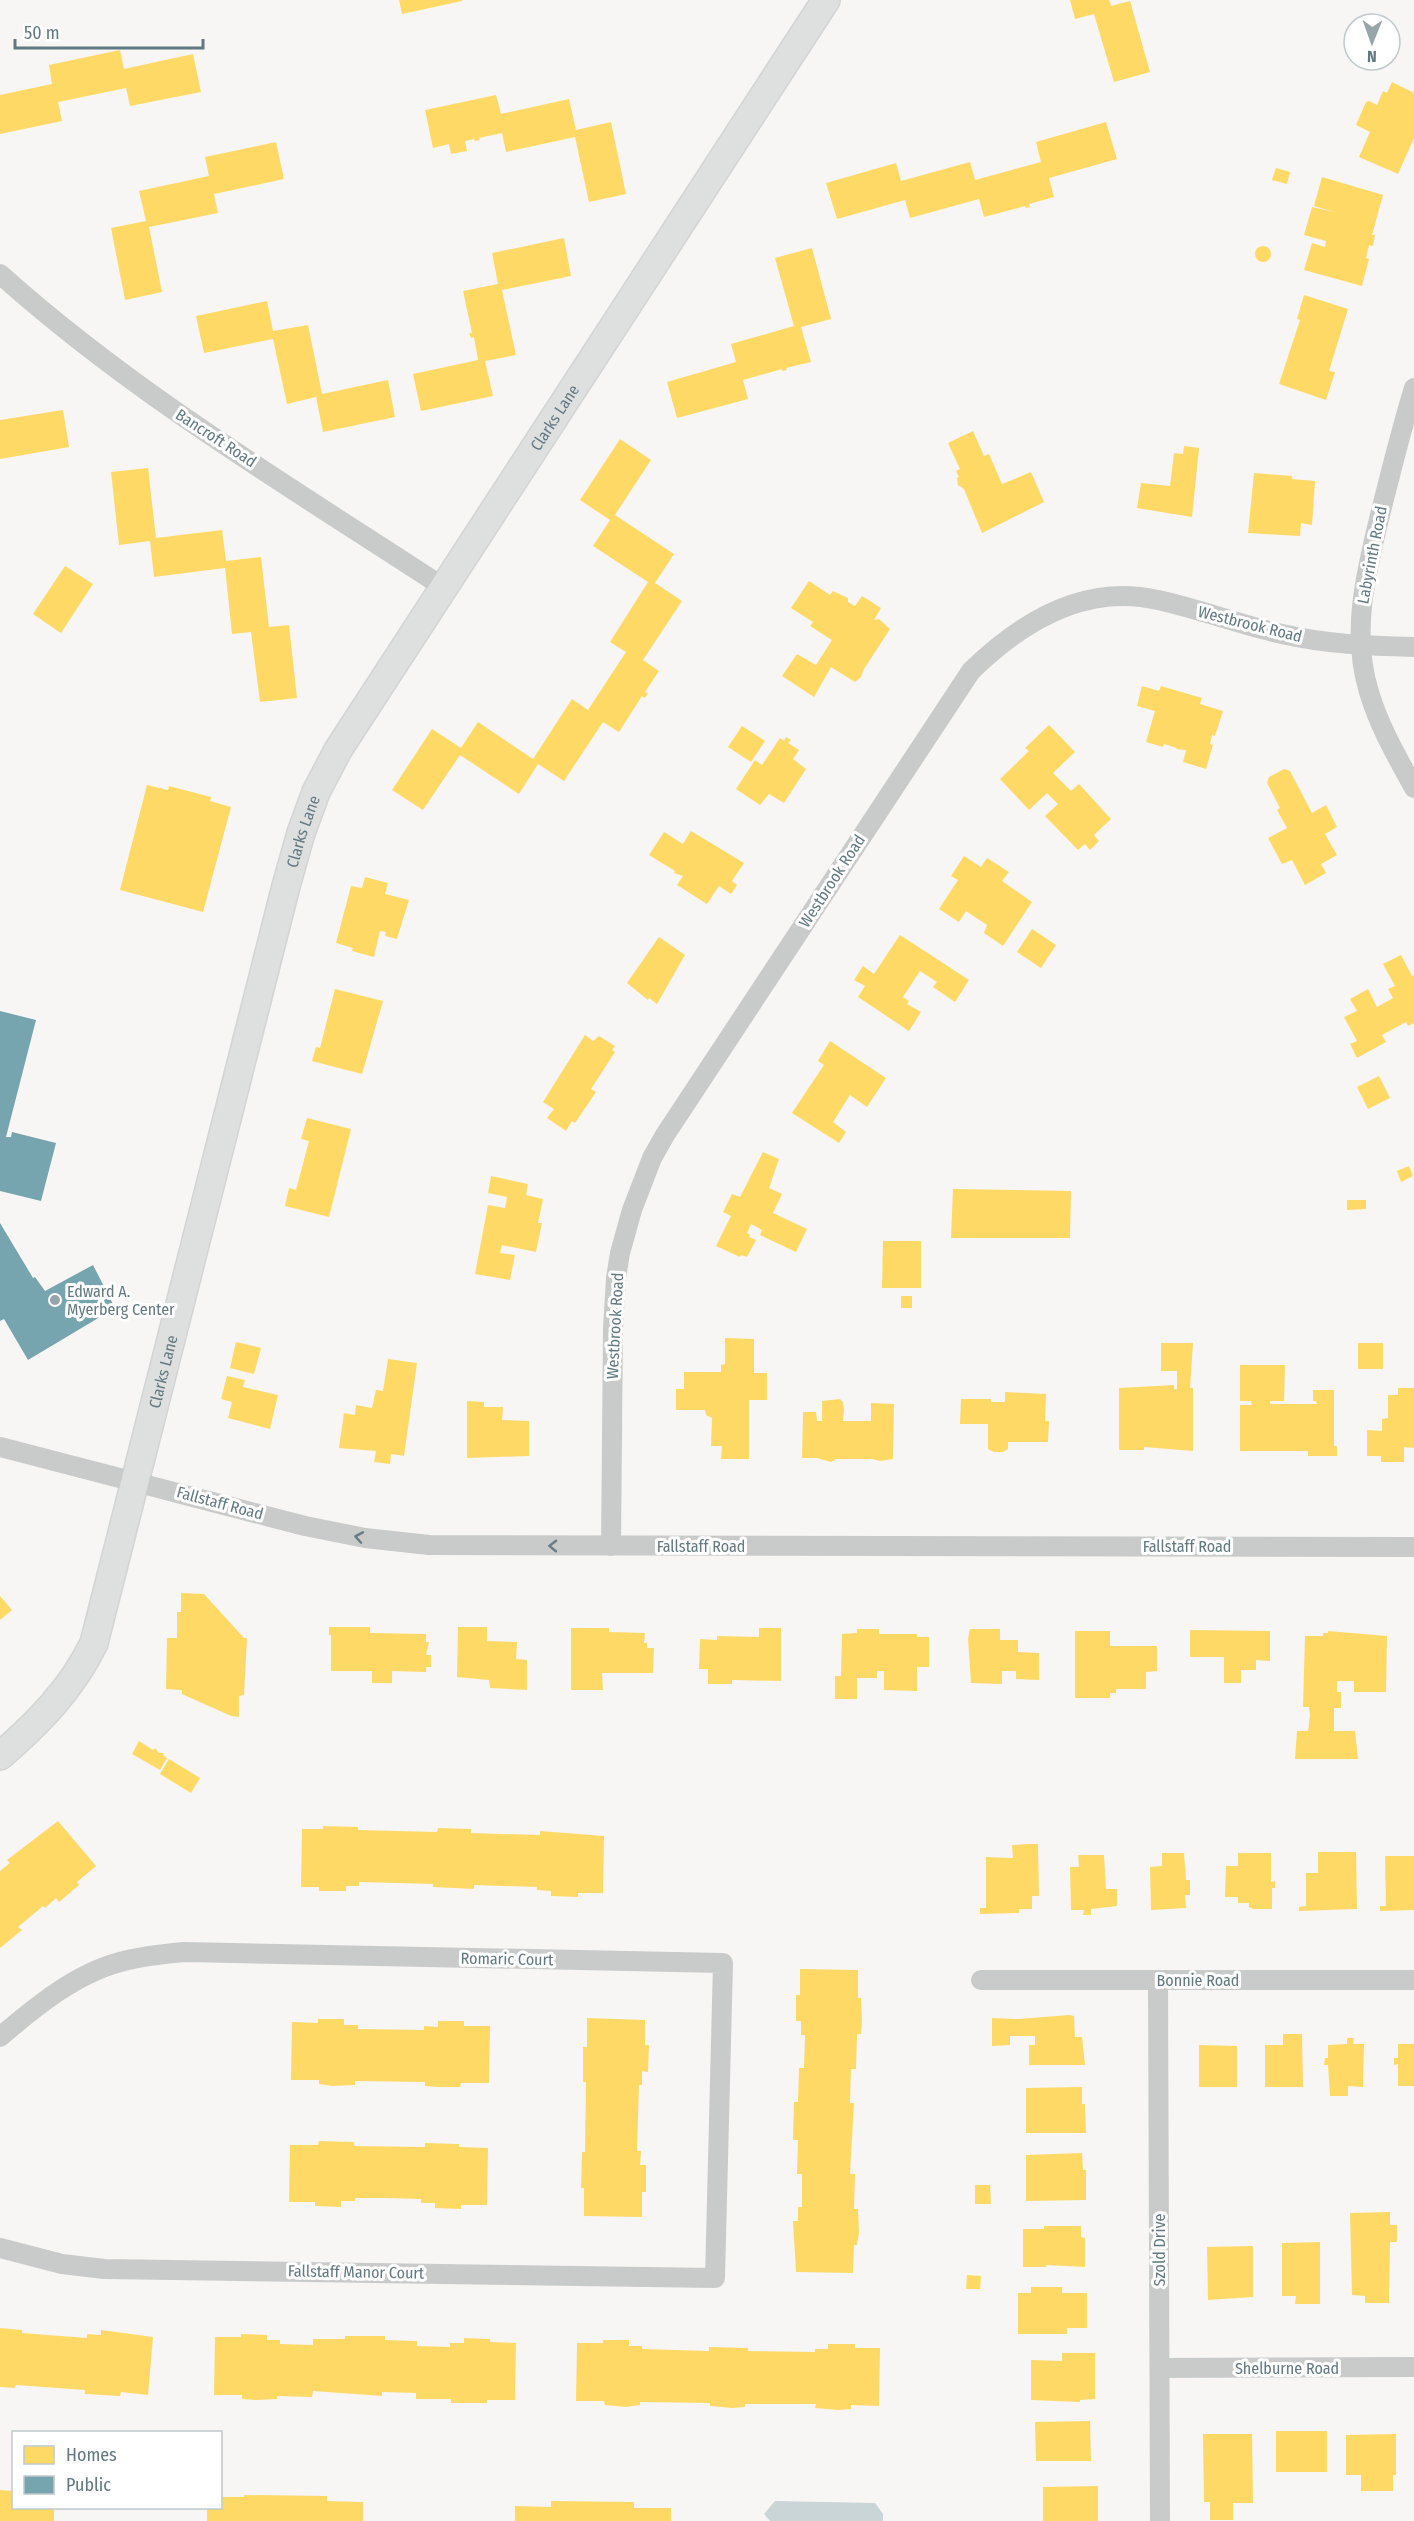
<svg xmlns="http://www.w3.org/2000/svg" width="1414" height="2521" font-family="'Fira Sans Condensed',sans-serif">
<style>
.water{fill:#c9d5d6}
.homes{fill:#ffd966}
.public{fill:#76a5af}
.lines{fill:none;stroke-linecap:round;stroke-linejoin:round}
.secondary-casing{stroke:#d3d4d5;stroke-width:30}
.street{stroke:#c9cbcb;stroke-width:20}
.secondary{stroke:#dedfdf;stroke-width:27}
.oneway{stroke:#667d85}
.poi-dot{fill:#96a5aa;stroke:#fff;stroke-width:2}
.labels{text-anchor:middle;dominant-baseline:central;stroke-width:6;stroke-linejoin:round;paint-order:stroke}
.street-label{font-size:16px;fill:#617981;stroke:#fff}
.poi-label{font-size:16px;fill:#617981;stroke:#fff;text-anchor:start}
</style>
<rect width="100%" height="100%" fill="#f7f6f5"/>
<polygon class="water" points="775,2501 875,2503 883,2514 883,2521 770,2521 764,2514"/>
<g class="homes">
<polygon points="399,0 462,0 462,1 402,14"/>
<polygon points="1070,0 1109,0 1111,6 1130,1 1150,72 1114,82 1094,14 1075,19"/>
<polygon points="120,50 124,69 193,54 201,92 130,106 126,88 58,102 62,121 0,134 0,95 52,84 49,65"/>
<polygon points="1392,82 1414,93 1414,138 1398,174 1359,157 1370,132 1356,125 1366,102 1369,101 1377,105 1383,91 1387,93"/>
<polygon points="496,95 501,114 569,99 576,130 611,122 626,194 589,202 575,137 506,152 502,133 479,138 480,140 475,141 474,139 465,141 467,151 451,154 449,144 433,148 425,110"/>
<polygon points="1106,122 1117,159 1049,178 1054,197 1029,204 1030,207 1026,208 1025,206 984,217 979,199 910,218 905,200 837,219 826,183 896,163 901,181 970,162 975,180 1041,162 1036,142"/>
<polygon points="276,142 284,179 214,194 218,213 149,227 162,292 125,300 111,228 146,221 139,191 209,176 205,157"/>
<polygon points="1276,168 1290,172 1287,184 1272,180"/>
<polygon points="1322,177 1383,195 1372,235 1375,235 1373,246 1369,245 1366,258 1369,259 1362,286 1304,270 1312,243 1325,247 1326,241 1304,235 1312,207 1335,212 1314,206"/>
<polygon points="564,238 571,276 502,290 516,355 485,361 493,396 421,411 413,374 478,360 474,337 471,338 469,333 472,333 463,291 498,284 492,253"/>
<circle cx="1263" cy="254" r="8"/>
<polygon points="812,248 831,319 801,327 811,362 786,368 787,370 782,371 782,369 743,380 748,399 677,418 667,382 736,362 731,344 794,326 775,258"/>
<polygon points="1304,295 1348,309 1329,371 1335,372 1326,400 1279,384 1300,320 1297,319"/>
<polygon points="267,301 273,331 308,325 322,394 388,380 395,417 323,432 316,397 287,404 273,339 204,353 196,316"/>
<polygon points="63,410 69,447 0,459 0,420"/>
<polygon points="973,431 984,456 989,454 1002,484 1031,472 1044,502 982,533 964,489 958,485 957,478 959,477 956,471 960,469 948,443"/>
<polygon points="620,439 651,460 615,515 674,554 655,583 682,601 643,660 659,671 645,692 648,693 645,698 642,696 619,732 603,722 564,781 538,764 519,794 460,755 423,810 392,790 432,729 461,748 478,722 533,759 572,699 588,710 626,652 610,642 648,582 593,546 610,520 580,500"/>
<polygon points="1184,446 1199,448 1192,517 1137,508 1141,483 1170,486 1174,453 1183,454"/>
<polygon points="148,468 156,538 222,530 226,561 261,557 269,627 289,625 297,698 260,702 251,632 232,634 225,568 154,577 150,541 119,545 111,472"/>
<polygon points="1254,473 1292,476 1292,479 1315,481 1312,525 1301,523 1300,536 1248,533"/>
<polygon points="65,566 93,584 61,633 33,614"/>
<polygon points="809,581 830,595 833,591 848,598 848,602 855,606 862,596 881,608 874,620 879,619 890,629 864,669 861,677 855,682 831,667 814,697 782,676 797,654 816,665 832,640 810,626 813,622 791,608"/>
<polygon points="1142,686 1159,691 1161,686 1202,698 1200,704 1223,711 1215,736 1212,735 1210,744 1213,745 1206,769 1183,762 1186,750 1176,749 1177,748 1164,744 1163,747 1146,742 1155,711 1137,706"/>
<polygon points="1049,725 1075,752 1053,773 1071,791 1079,784 1111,819 1094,835 1099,841 1090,850 1085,844 1078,850 1045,816 1058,804 1047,793 1029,810 1000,779 1029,751 1025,748"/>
<polygon points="742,726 765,741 751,762 728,747"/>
<polygon points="786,737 791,740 788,743 799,750 793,759 806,769 784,803 769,794 760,805 736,789 755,760 762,765 780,738 784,741"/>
<polygon points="1284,769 1290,771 1312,813 1326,805 1337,827 1325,834 1337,855 1321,864 1326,873 1305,885 1292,860 1282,864 1268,838 1287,828 1277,810 1280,808 1267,783 1269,777"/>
<polygon points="147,785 168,790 169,786 211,797 210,801 231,807 203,912 120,890"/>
<polygon points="691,831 744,863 732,881 737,885 731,894 719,886 707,904 677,885 683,876 674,873 675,871 649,855 664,832 683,844"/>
<polygon points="964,856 981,867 987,858 1009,872 1002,881 1032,902 1003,946 984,933 987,925 966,911 959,922 939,909 958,880 951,876"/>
<polygon points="365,877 388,883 385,894 409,900 397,939 385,936 386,932 380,931 374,957 352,951 353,948 336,943 351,886 362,888"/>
<polygon points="1032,929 1056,945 1041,968 1017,952"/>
<polygon points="900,935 969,980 955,1002 933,987 937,982 920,971 903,997 909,1001 907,1004 921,1012 909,1031 858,997 865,986 854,980 863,966 874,974"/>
<polygon points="659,937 685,955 657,1004 649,998 648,1000 627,983"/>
<polygon points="1401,955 1412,976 1414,975 1414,1023 1408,1026 1406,1022 1382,1035 1386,1042 1357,1058 1350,1044 1357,1041 1344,1017 1357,1011 1350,999 1368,989 1377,1007 1393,998 1388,989 1395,986 1383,964"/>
<polygon points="335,989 383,1001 362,1074 312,1061 316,1047 320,1048"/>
<polygon points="585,1035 593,1041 599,1036 615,1046 612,1050 615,1052 591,1089 596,1092 575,1123 572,1121 566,1131 547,1118 554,1109 543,1102"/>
<polygon points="830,1041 886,1078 867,1107 850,1095 833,1122 846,1132 839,1143 792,1113 824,1065 818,1061"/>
<polygon points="1379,1076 1390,1098 1368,1109 1357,1087"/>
<polygon points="307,1118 351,1129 329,1217 285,1206 289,1188 296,1190 309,1141 301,1139"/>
<polygon points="763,1152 779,1159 769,1188 782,1194 773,1213 807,1229 796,1252 760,1235 762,1230 751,1224 747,1233 750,1235 749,1237 756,1240 747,1257 741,1255 740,1257 716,1246 731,1216 723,1212 732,1194 740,1197"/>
<polygon points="1409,1166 1413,1176 1401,1182 1397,1171"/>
<polygon points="491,1176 528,1184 526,1195 543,1199 538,1223 542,1223 536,1252 502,1245 500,1253 515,1255 510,1280 475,1274 488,1205 505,1208 507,1197 488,1193"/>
<polygon points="953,1189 1071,1191 1070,1238 951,1238"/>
<polygon points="1347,1200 1366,1200 1366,1209 1347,1210"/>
<polygon points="883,1241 921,1241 921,1288 882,1288"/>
<rect x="901" y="1296" width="11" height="12"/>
<polygon points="725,1338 754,1339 754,1373 767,1373 767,1400 749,1400 749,1459 721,1459 722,1446 711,1446 712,1418 706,1415 705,1410 676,1410 676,1389 684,1389 684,1372 721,1372 721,1365 725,1364"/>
<polygon points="236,1342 261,1348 254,1374 230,1368"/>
<polygon points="1161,1343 1193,1343 1190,1388 1193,1388 1193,1451 1144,1447 1144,1450 1119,1450 1119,1388 1174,1385 1174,1389 1177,1389 1177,1371 1161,1371"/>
<rect x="1358" y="1343" width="25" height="26"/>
<polygon points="388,1359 417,1363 404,1456 391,1454 390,1464 374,1462 376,1451 339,1448 344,1413 355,1415 356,1405 372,1408 376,1390 383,1391"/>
<polygon points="1240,1365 1285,1365 1284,1401 1270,1401 1270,1404 1317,1404 1316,1401 1313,1401 1313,1390 1334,1390 1334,1446 1337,1446 1337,1456 1308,1456 1308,1451 1240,1451 1240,1405 1252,1405 1251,1401 1240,1401"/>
<polygon points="227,1376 245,1380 243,1387 278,1395 270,1429 228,1418 232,1402 221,1399"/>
<polygon points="1398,1388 1414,1388 1414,1448 1404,1447 1404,1462 1381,1462 1381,1456 1367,1456 1367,1430 1382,1431 1382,1419 1388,1418 1388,1395 1398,1395"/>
<polygon points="1005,1392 1046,1394 1045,1421 1049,1421 1048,1442 1008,1442 1008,1449 1003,1452 994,1452 988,1449 988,1424 960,1424 961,1399 991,1399 991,1402 1005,1402"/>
<polygon points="840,1399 843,1402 844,1410 843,1421 871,1421 871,1403 894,1404 893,1459 880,1461 872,1459 836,1459 831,1462 817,1458 802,1458 803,1412 816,1412 817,1421 822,1421 822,1401"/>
<polygon points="467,1401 484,1402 484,1407 503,1407 502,1420 529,1421 529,1456 467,1458"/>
<polygon points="181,1593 204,1594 244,1638 247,1638 244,1695 239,1696 239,1717 231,1716 182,1694 182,1690 166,1689 167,1638 177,1638 177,1612 181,1612"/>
<polygon points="0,1596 12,1610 0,1620"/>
<polygon points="329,1627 370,1627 370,1633 426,1634 426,1642 429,1642 426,1655 431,1655 431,1667 426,1667 426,1672 392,1671 392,1683 372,1683 372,1671 331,1671 331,1635 329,1635"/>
<polygon points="458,1627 487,1627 487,1641 517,1642 516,1659 527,1660 527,1690 490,1688 489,1680 457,1677"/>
<polygon points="571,1628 609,1628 609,1632 645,1633 644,1643 647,1643 647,1648 654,1648 653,1673 602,1673 603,1690 571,1690"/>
<polygon points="759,1628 781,1628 781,1681 732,1680 732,1684 708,1684 708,1669 699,1669 700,1639 717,1640 717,1636 759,1637"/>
<polygon points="857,1629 879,1629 879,1634 917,1634 917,1637 929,1637 929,1667 917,1667 917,1691 884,1690 884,1671 877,1671 877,1678 857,1678 857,1699 835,1699 835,1676 841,1676 842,1634 857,1633"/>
<polygon points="970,1629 1000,1629 1000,1640 1018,1640 1018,1652 1039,1653 1039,1680 1016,1679 1016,1671 1002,1671 1002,1684 971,1683 968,1639"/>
<polygon points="1190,1630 1270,1631 1270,1661 1256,1660 1256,1670 1241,1670 1241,1683 1224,1683 1224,1657 1190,1657"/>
<polygon points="1075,1631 1110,1631 1110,1646 1157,1646 1157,1671 1146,1672 1146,1689 1116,1689 1116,1693 1110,1693 1110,1698 1075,1698"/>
<polygon points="1328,1631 1387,1636 1386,1692 1354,1692 1354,1681 1337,1681 1337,1692 1341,1692 1341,1708 1334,1708 1334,1731 1355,1731 1358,1759 1295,1759 1297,1731 1308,1731 1310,1715 1309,1707 1303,1707 1305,1636 1323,1636 1323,1633 1328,1633"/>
<polygon points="139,1741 153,1750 155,1748 159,1753 164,1753 163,1755 167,1758 160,1770 132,1754"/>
<polygon points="169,1759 200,1778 191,1793 160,1774"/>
<polygon points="58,1821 96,1866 77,1882 79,1885 59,1902 56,1898 45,1908 43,1906 18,1927 22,1930 0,1948 0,1871 10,1863 7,1860"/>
<polygon points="323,1826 358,1827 358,1830 437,1832 438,1828 471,1829 471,1833 540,1835 540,1831 604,1836 603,1893 578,1893 578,1897 551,1896 551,1891 537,1890 537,1887 474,1885 474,1889 433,1887 433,1884 359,1882 359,1886 346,1886 346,1891 319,1891 319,1887 301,1887 302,1829 323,1829"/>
<polygon points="1029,1844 1038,1844 1039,1896 1032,1896 1032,1909 1019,1909 1019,1913 980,1914 980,1908 986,1908 986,1857 1013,1858 1012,1845"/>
<polygon points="1318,1852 1356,1852 1357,1909 1299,1911 1299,1907 1306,1906 1306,1873 1318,1873"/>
<polygon points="1162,1853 1184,1853 1186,1880 1190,1880 1190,1895 1185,1895 1186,1908 1151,1910 1150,1867 1162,1866"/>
<polygon points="1238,1853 1271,1853 1271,1882 1275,1881 1275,1888 1272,1888 1272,1909 1253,1909 1249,1907 1249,1903 1238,1903 1238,1897 1225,1897 1226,1866 1238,1866"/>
<polygon points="1078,1855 1104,1855 1106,1889 1117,1889 1117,1906 1091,1909 1091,1915 1083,1915 1084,1910 1071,1910 1070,1867 1079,1867"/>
<polygon points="1385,1856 1414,1856 1414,1910 1380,1911 1380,1906 1386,1906"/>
<polygon points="800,1969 858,1970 858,1998 861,1998 862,2021 861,2034 857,2034 856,2069 851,2069 850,2103 854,2103 850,2174 855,2174 854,2209 858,2209 859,2232 857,2245 854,2245 853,2273 796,2272 793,2221 798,2221 798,2207 802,2207 802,2174 797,2174 798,2140 793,2140 794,2102 798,2102 799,2068 804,2068 805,2035 801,2035 801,2021 796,2021 796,1995 800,1995"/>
<polygon points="1069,2015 1074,2016 1075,2037 1082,2037 1085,2065 1029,2065 1029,2045 1035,2045 1035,2036 1010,2036 1010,2045 992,2046 992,2018 1019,2019"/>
<polygon points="587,2018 645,2020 645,2045 649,2045 648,2072 642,2071 642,2085 639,2085 637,2151 641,2151 640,2165 646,2165 646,2192 642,2192 642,2217 584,2216 584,2188 581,2188 582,2152 585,2152 586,2082 583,2082 583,2047 587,2047"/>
<polygon points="318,2019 344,2019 344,2025 358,2025 358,2029 424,2030 424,2026 438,2027 438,2021 464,2021 464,2026 490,2026 489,2083 461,2083 460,2087 438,2087 425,2086 425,2082 355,2081 355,2085 332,2086 319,2084 319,2080 291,2080 292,2022 318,2023"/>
<polygon points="1283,2034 1302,2034 1303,2087 1265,2087 1265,2045 1283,2045"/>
<polygon points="1347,2038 1354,2038 1353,2044 1364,2044 1363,2087 1348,2086 1348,2096 1330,2096 1328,2065 1324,2065 1325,2058 1328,2058 1328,2045 1347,2044"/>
<polygon points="1398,2044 1414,2044 1414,2086 1398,2086 1398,2064 1394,2065 1394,2058 1398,2058"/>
<polygon points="1199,2045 1237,2046 1237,2087 1199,2087"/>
<polygon points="1082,2087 1082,2104 1085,2104 1086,2133 1026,2133 1026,2088"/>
<polygon points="319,2141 354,2142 354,2146 425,2147 425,2143 459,2144 459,2147 488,2148 487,2205 461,2205 461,2209 435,2208 435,2203 421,2203 421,2199 385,2198 355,2198 355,2201 341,2201 341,2207 315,2206 315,2202 289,2202 290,2145 318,2145"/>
<polygon points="1082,2153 1083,2170 1086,2170 1086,2200 1026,2201 1026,2155"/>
<polygon points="975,2185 990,2185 991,2204 975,2204"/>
<polygon points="1390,2212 1390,2225 1397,2225 1397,2242 1390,2242 1389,2303 1365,2303 1365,2296 1352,2295 1350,2213"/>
<polygon points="1044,2226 1081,2226 1081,2237 1085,2238 1085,2267 1046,2265 1046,2267 1023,2267 1023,2229 1044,2229"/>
<polygon points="1320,2242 1320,2304 1295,2304 1296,2296 1282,2296 1282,2243"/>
<polygon points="1253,2246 1253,2297 1208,2300 1207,2247"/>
<polygon points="967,2275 981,2276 980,2289 966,2289"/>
<polygon points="1031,2287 1062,2287 1062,2293 1087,2293 1087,2328 1067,2328 1067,2334 1018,2334 1018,2293 1031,2293"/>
<polygon points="0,2328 22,2330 22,2333 87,2338 87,2334 101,2335 101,2330 153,2337 148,2395 121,2392 120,2396 85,2394 85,2390 16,2385 15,2388 0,2387"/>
<polygon points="241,2334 267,2335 267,2340 280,2340 280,2344 313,2345 313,2339 345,2339 345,2336 385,2336 385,2340 417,2341 417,2346 450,2347 450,2343 464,2343 464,2338 490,2339 490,2342 516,2343 515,2400 487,2400 487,2403 451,2403 451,2399 416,2399 416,2393 382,2392 382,2396 313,2391 312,2397 277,2396 277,2399 256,2400 242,2399 242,2395 214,2395 215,2337 241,2337"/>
<polygon points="603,2340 629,2340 629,2346 642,2346 642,2349 709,2351 709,2347 748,2348 748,2351 815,2352 815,2349 828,2349 828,2344 855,2344 855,2348 880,2348 879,2406 851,2405 851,2409 838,2410 815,2408 816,2404 745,2404 745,2407 732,2408 710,2406 710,2403 640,2402 640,2405 626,2407 605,2405 604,2401 576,2401 577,2343 603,2343"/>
<polygon points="1062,2353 1095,2353 1095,2399 1080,2400 1080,2402 1031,2400 1031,2360 1062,2361"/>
<polygon points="1090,2421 1091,2461 1036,2461 1035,2422"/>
<rect x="1276" y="2431" width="51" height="41"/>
<polygon points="1203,2434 1252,2434 1253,2503 1233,2503 1233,2520 1210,2520 1210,2502 1204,2502"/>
<polygon points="1396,2434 1396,2475 1393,2475 1393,2491 1361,2491 1361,2475 1346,2475 1346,2435"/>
<polygon points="1098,2486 1098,2521 1043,2521 1043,2487"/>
<polygon points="0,2490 14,2491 14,2508 54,2508 54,2521 0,2521"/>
<polygon points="244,2495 327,2496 327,2501 363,2502 363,2521 207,2521 207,2508 220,2508 220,2497 244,2497"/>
<polygon points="551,2501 634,2502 634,2508 671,2508 671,2521 515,2521 515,2506 551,2507"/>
</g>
<g class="public">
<polygon points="0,1011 36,1020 6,1137 11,1137 12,1132 56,1143 41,1201 0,1191"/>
<polygon points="0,1223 33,1278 35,1277 45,1291 93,1265 115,1308 28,1360 4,1319 0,1321"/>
</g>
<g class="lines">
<g class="secondary-casing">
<g id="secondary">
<path id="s1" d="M 0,1756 C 38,1723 72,1689 94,1643 L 286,886 L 301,833 L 316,792 L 338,750 L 826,0"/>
</g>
</g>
<g class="street">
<path d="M 0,274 C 135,395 292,488 443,587"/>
<path d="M 1414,388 C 1402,427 1392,467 1382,507 C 1367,568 1350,631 1369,692 C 1379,726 1397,757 1414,788"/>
<polyline points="0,1447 305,1526 365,1538 429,1545 1414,1547"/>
<path d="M 611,1546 L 613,1328 L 616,1278 L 620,1253 L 632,1210 L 652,1158 L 665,1135 L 971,671 C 1021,622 1085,583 1158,600 C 1200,609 1240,625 1282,634 C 1326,644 1369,646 1414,647"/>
<polyline points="981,1980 1414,1980"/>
<polyline points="1158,1980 1160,2521"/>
<path d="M 0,2037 C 35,2007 75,1974 120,1962 C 141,1956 162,1954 184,1952 L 723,1963 L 715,2278 L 104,2269 L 62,2264 L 0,2248"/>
<polyline points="1160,2368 1414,2367"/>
</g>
<use href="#secondary" class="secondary"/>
</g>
<defs><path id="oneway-chevron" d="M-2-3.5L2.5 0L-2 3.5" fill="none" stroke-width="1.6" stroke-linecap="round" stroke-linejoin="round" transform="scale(1.5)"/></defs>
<g class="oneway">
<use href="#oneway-chevron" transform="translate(359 1537) rotate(-170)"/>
<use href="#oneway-chevron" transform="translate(553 1546) rotate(-179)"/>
</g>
<circle class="poi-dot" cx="55" cy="1300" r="6"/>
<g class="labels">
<g class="street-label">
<text stroke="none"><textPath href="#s1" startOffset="1472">Clarks Lane</textPath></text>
<text transform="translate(216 438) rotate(33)">Bancroft Road</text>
<text transform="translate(1372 555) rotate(-79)">Labyrinth Road</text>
<text transform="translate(1250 624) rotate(14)">Westbrook Road</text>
<text stroke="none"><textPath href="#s1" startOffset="986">Clarks Lane</textPath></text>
<text transform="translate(832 881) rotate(-57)">Westbrook Road</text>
<text transform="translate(615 1326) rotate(-87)">Westbrook Road</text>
<text stroke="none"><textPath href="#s1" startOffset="428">Clarks Lane</textPath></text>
<text transform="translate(220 1503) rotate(15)">Fallstaff Road</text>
<text x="701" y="1546">Fallstaff Road</text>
<text x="1187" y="1546">Fallstaff Road</text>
<text transform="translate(507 1959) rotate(1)">Romaric Court</text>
<text x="1198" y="1980">Bonnie Road</text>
<text transform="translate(1159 2250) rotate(-90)">Szold Drive</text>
<text transform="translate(356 2272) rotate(1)">Fallstaff Manor Court</text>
<text x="1287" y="2368">Shelburne Road</text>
</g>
<g class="poi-label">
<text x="67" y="1291">Edward A.<tspan x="67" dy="18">Myerberg Center</tspan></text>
</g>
</g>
<rect x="12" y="2431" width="210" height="78" fill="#ffffff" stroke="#c0c9cd" stroke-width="1.5"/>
<rect x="24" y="2446" width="30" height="18" fill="#ffd966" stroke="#c0c9cd" stroke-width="1.5"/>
<text x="66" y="2461" font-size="18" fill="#617981">Homes</text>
<rect x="24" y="2476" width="30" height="18" fill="#76a5af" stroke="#c0c9cd" stroke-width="1.5"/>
<text x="66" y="2491" font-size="18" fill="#617981">Public</text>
<g transform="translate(1372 42) rotate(181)"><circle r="28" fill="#ffffff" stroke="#c0c9cd" stroke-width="1.5"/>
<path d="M0-4.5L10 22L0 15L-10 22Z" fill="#96a5aa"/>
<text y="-9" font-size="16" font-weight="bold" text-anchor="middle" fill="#617981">N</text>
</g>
<path d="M15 39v9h188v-9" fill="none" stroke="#617981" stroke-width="3"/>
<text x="24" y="39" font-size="18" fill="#617981" stroke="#ffffff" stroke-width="4.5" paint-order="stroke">50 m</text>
</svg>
